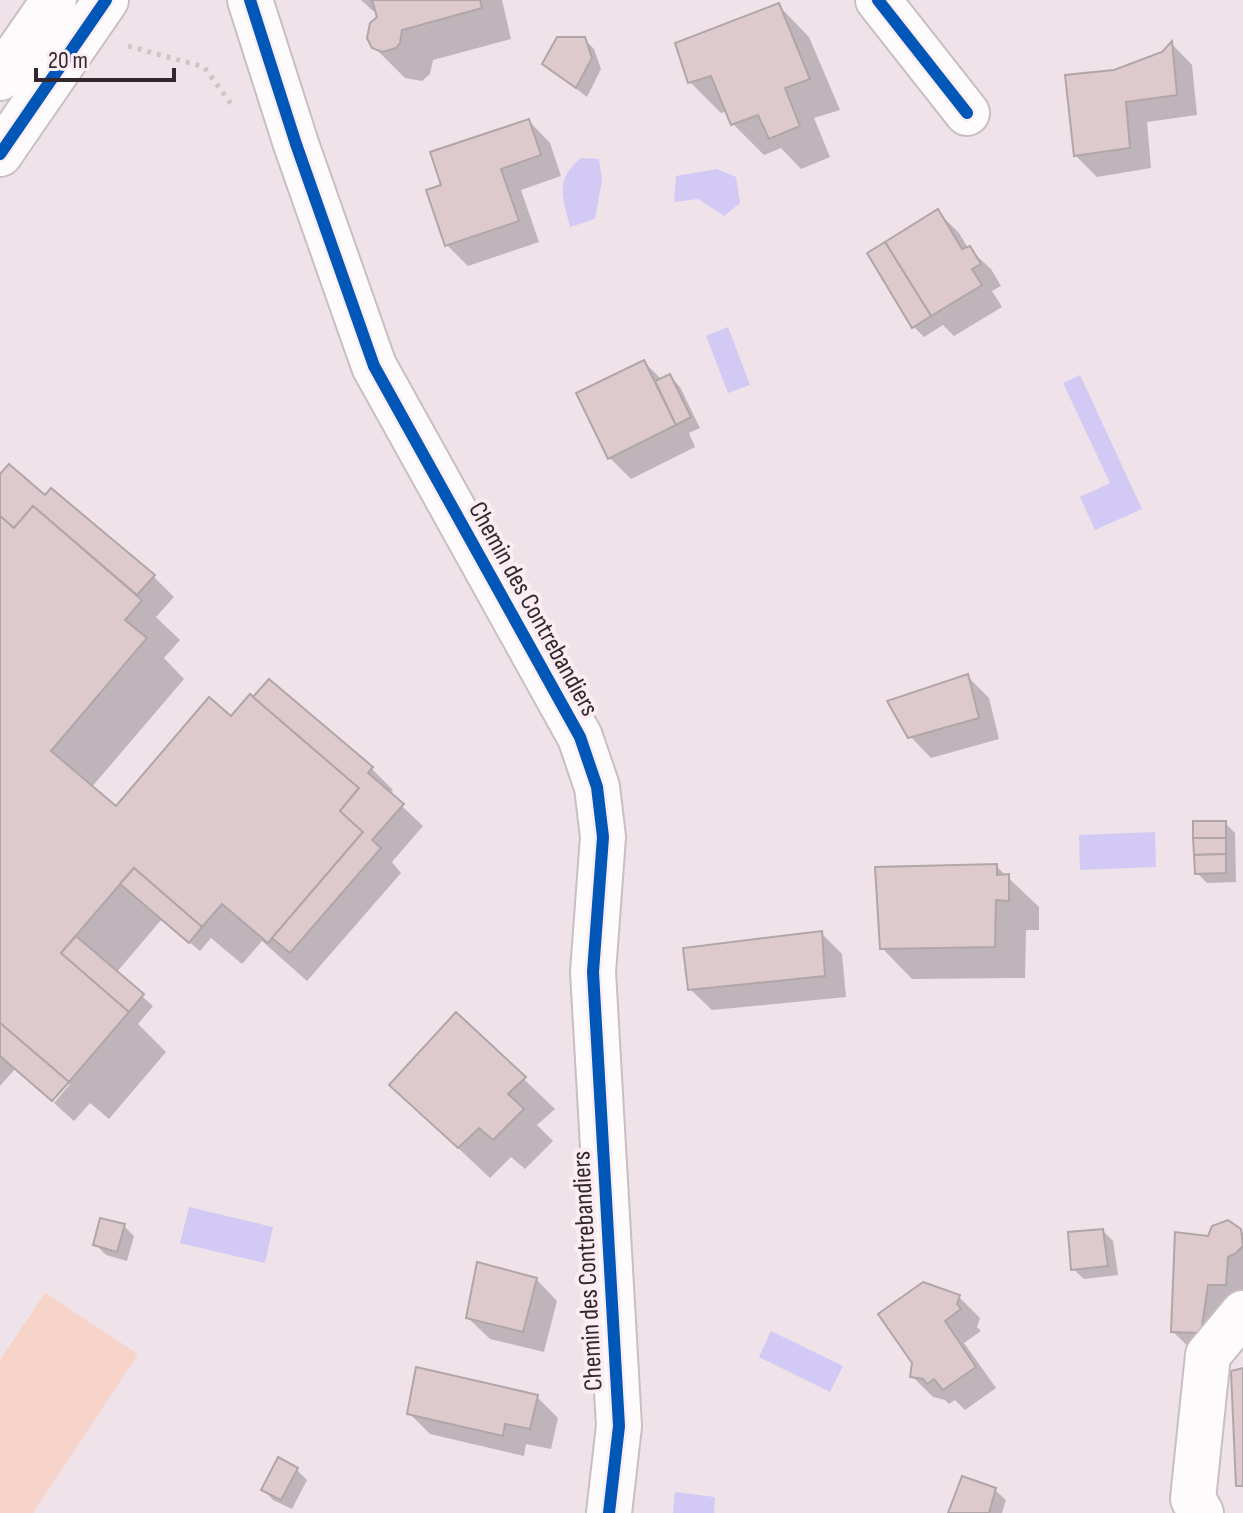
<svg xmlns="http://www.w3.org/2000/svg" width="1243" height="1513" font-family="'Sofia Sans Condensed',sans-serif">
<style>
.green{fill:#f7d4c9}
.water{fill:#d2caf5}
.shadow{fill:#0003}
.building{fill:#decacd;stroke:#b0a6a9;stroke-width:2}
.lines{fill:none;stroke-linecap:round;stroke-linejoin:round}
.minor-casing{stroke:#c9bec3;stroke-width:48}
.path{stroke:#cbc7c9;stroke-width:5;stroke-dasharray:4 6;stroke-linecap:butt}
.minor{stroke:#fdfbfc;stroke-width:44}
.cycleway-casing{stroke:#fcedf3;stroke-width:17}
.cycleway{stroke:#0057b8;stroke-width:12}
.labels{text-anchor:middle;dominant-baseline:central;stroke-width:8;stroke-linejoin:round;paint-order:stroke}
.street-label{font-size:26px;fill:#32282d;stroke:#fcedf3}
</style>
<rect width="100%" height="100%" fill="#efe2e8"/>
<polygon class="green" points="45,1293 138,1354 33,1513 0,1513 0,1360"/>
<g class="water">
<path d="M 581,158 L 599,159 L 602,180 L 595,219 L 570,227 C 563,197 554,180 581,158 Z"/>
<polygon points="717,169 736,177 740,203 724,216 698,199 674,202 676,176"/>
<polygon points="728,327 750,385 728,393 706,336"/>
<polygon points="1080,375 1142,509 1095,530 1080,497 1110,483 1063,383"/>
<polygon points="1155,832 1156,867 1080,870 1079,835"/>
<polygon points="189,1207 273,1227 265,1263 180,1243"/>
<polygon points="771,1331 843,1366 830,1392 759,1357"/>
<polygon points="675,1492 715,1497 714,1513 673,1513"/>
</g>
<g class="shadow">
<polygon points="361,0 502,0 511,39 433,60 430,74 422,81 405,78 373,46 379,18 377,10 373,11"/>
<polygon points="779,6 809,37 840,110 814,118 830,157 801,169 781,148 764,155 733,124 727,111 721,113 690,82"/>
<polygon points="584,39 594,49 601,69 587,97 544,64"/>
<polygon points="1172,44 1192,65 1197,115 1147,122 1151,168 1097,177 1076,156 1114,72 1164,53"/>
<polygon points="529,121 550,143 561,176 521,190 539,242 468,266 447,245 444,186"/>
<polygon points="938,212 959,233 968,248 991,269 1001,286 992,291 1002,307 954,336 943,325 924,337 914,327"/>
<polygon points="644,362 662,380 670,376 680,387 700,428 689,433 695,447 631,479 609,457"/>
<polygon points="0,478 45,497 153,576 174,597 156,617 180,640 164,658 184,679 91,788 116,809 231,719 254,700 269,682 372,769 393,790 389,794 423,826 392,862 401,873 307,981 262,941 242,964 211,938 200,951 162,919 116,973 153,1006 138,1024 166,1052 109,1119 90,1103 74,1121 54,1103 70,1084 65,1084 51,1100 15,1069 0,1086"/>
<polygon points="968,677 989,698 999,739 931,758 910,736"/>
<polygon points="1225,823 1235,833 1236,882 1207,883 1197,873"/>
<polygon points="996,866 1039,907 1039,930 1026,930 1025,978 912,979 882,948"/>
<polygon points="821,933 842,954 846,997 712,1010 690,989"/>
<polygon points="456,1014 555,1109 537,1125 553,1141 525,1169 511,1157 490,1178 423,1115"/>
<polygon points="124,1226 134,1236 127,1261 106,1255 95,1244"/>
<polygon points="1237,1226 1243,1233 1243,1306 1195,1353 1173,1332 1209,1238"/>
<polygon points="1103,1231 1113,1241 1118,1275 1084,1279 1073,1269"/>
<polygon points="536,1279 557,1301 544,1352 490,1339 468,1318"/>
<polygon points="959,1297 980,1318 977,1327 981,1331 964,1343 996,1388 965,1410 955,1400 949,1404 945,1400 933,1397 912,1376 914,1363"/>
<polygon points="537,1397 558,1418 551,1449 526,1444 524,1456 430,1434 409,1413"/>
<polygon points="279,1460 297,1470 307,1480 292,1509 273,1500 263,1489"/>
<polygon points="995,1490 1006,1500 1002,1513 950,1513"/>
</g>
<g class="building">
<polygon points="372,0 480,0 482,8 402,30 400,43 396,48 382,52 372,48 367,38 370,23 377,17"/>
<polygon points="779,3 810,79 785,88 800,126 769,139 758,115 731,125 711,76 688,83 675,43"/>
<polygon points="557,37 585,37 592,58 576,88 542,64"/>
<polygon points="1172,41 1177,95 1126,102 1130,148 1074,156 1065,75 1114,70 1162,52"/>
<polygon points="529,119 541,155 501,169 519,221 445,246 426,190 441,185 430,152"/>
<polygon points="938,209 962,249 970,246 981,264 972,269 982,285 931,316 885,242"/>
<polygon points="885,242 931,316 912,328 867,253"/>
<polygon points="644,360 676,425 608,459 576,393"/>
<polygon points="670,374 691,417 676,425 655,381"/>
<polygon points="9,464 45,495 51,488 155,575 137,595 33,506 14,528 0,516 0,474"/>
<polygon points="33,506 142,600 125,620 147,638 51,751 116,806 209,697 231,716 250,694 359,788 340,811 363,832 268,943 222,904 202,927 134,868 61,953 129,1012 69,1082 0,1023 0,516 14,528"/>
<polygon points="968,674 979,718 908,738 887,701"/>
<polygon points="269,679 373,767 368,773 404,804 372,840 381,848 290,953 272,938 363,832 340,811 359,788 253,697"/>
<rect x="1193" y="821" width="33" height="17"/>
<polygon points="1193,838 1226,838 1226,854 1194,855"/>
<polygon points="1226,854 1226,873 1195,874 1194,855"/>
<polygon points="997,864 997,875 1009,874 1009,901 996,900 995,947 880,949 875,867"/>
<polygon points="134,868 202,927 189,943 120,884"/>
<polygon points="822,931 825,976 688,990 683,948"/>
<polygon points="76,936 144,994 129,1012 61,953"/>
<polygon points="456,1012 526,1077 508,1094 524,1109 493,1140 479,1128 458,1148 389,1085"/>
<polygon points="0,1023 69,1082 52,1101 0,1056"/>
<polygon points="100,1218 125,1224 117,1252 93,1245"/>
<polygon points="1228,1220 1241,1229 1243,1246 1236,1253 1228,1257 1226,1285 1208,1285 1201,1333 1171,1332 1175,1232 1208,1236 1212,1226"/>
<polygon points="1103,1229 1108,1266 1071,1270 1068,1232"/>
<polygon points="477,1262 537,1278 523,1332 466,1318"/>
<polygon points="923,1282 960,1295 957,1304 961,1309 945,1321 976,1367 943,1390 934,1379 927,1384 923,1379 910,1377 912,1363 878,1314"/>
<polygon points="416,1367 538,1395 530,1429 505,1424 503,1436 407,1414"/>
<polygon points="1243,1368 1243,1486 1236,1486 1231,1371"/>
<polygon points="278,1457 298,1468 281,1500 261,1490"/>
<polygon points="962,1476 996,1488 989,1513 948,1513"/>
</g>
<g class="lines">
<g class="minor-casing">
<g id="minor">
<polyline points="250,0 296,144 374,366 580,737 597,787 603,837 593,972 619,1426 609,1513"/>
<polyline points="878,0 967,113"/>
<polyline points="0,78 54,0"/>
<polyline points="0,154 106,0"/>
<polyline points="1201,1513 1193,1499 1208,1355 1243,1313"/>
</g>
</g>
<polyline class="path" points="128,46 204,67 234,108"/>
<use href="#minor" class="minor"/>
<g class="cycleway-casing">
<g id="cycleway">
<polyline points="250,0 296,144 374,366 580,737 597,787 603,837 593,972 619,1426 609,1513"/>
<polyline points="878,0 967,113"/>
<polyline points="0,154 106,0"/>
</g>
</g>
<use href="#cycleway" class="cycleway"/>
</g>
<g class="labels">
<g class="street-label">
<text transform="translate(533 609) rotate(61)">Chemin des Contrebandiers</text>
<text transform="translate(588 1271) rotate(-93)">Chemin des Contrebandiers</text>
</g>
</g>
<path d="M36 68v12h138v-12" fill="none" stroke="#32282d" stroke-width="4"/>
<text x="48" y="68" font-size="24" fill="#32282d" stroke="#fcedf3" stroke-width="6" paint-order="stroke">20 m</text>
</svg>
